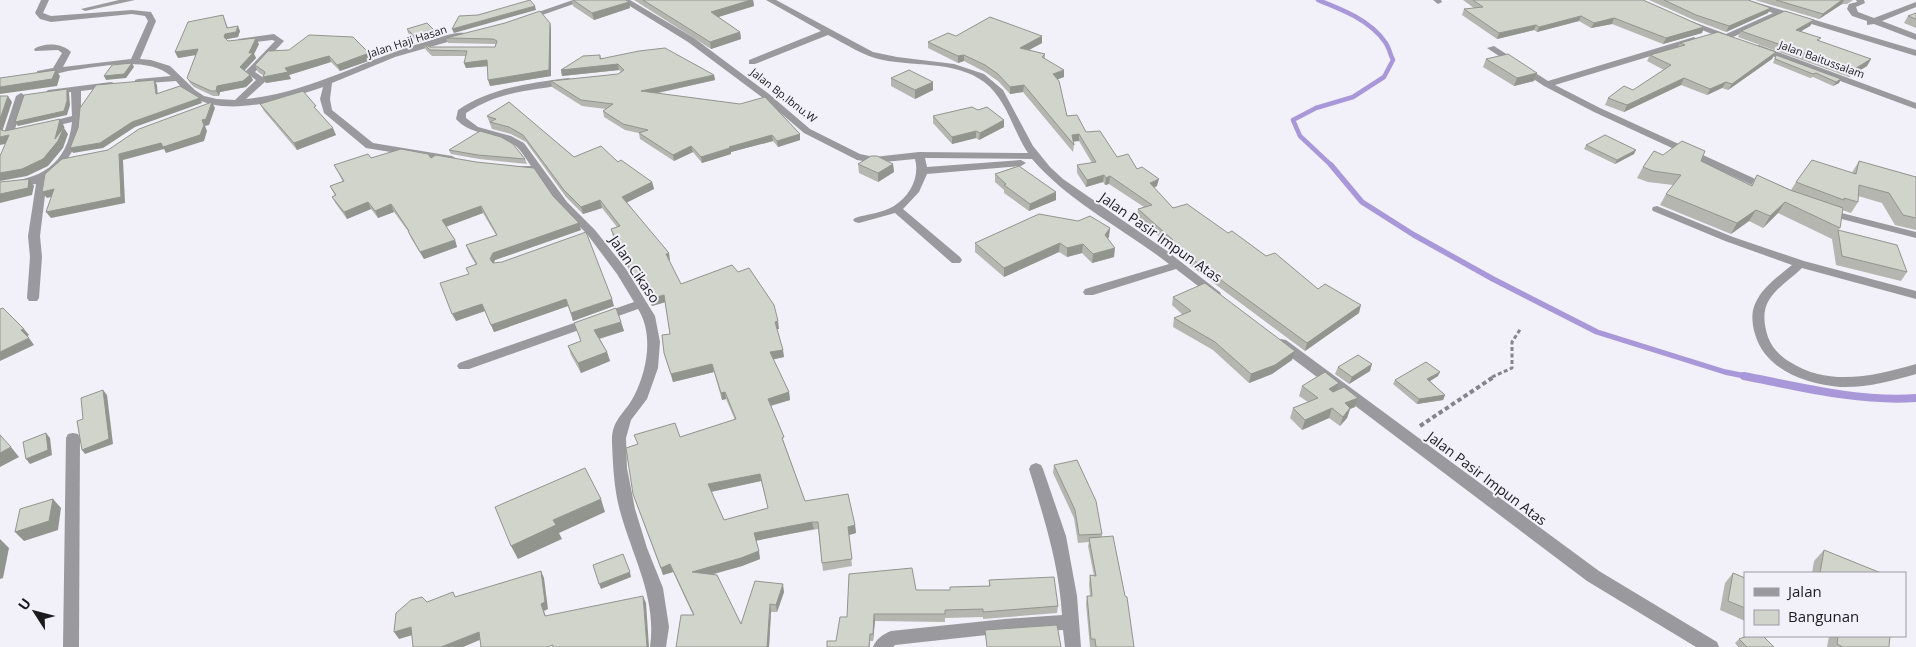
<svg xmlns="http://www.w3.org/2000/svg" width="1916" height="647" font-family="'Open Sans',sans-serif">
<style>
.lines{fill:none;stroke-linecap:round;stroke-linejoin:round}
.stream-far2{stroke:#a998d9;stroke-width:4.5}
.stream-far1{stroke:#a998d9;stroke-width:5.5}
.stream{stroke:#a998d9;stroke-width:8}
.path-far1{stroke:#86848b;stroke-width:3;stroke-dasharray:4 2.5;stroke-linecap:butt}
.path{stroke:#86848b;stroke-width:4;stroke-dasharray:4.5 3;stroke-linecap:butt}
.minor{fill:#9a9a9e;fill-rule:evenodd}
.wall{fill:#b4b6af;fill-rule:evenodd}
.shaded-wall{fill:#92948e}
.building{fill:#d1d4cb;stroke:#92948e;fill-rule:evenodd}
.labels{text-anchor:middle;dominant-baseline:central;stroke-width:4;stroke-linejoin:round;paint-order:stroke}
.far-street-label{font-size:11px;fill:#1b1a1e;stroke:#f2f0f9}
.street-label{font-size:14px;fill:#1b1a1e;stroke:#f2f0f9}
</style>
<rect width="100%" height="100%" fill="#f2f0f9"/>
<g class="lines">
<path class="stream-far2" d="M 1318,0 C 1341,9 1370,20 1385,42 C 1389,47 1390,54 1393,60 L 1384,77 L 1353,97 L 1316,108 L 1293,120 L 1300,136 L 1332,166"/>
<polyline class="stream-far1" points="1331,165 1362,202 1414,235 1493,279 1597,332 1725,372 1750,377"/>
<path class="stream" d="M 1744,376 C 1800,387 1859,402 1916,398"/>
<polyline class="path-far1" points="1492,377 1512,368 1512,342 1521,328"/>
<polyline class="path" points="1420,426 1495,376"/>
<g class="minor">
<path d="M 41,0 L 49,0 L 43,13 L 51,16 L 132,10 L 151,12 L 156,21 L 140,59 L 151,60 L 170,66 L 195,90 L 204,96 L 217,99 L 235,100 L 256,80 L 245,72 L 275,41 L 272,40 L 241,44 L 238,43 L 238,39 L 274,34 L 284,41 L 255,72 L 267,80 L 246,99 C 310,93 367,58 428,41 C 439,38 454,31 465,33 L 465,37 L 395,57 L 332,83 L 330,99 L 332,110 L 373,143 L 452,156 L 457,159 L 452,162 L 366,148 L 324,113 L 320,99 L 323,87 C 288,99 227,118 193,97 C 186,93 181,87 176,81 L 135,84 L 135,80 L 138,79 L 171,76 C 147,55 97,67 68,71 C 58,73 47,77 37,75 L 37,71 L 53,68 L 62,53 L 58,50 L 35,51 L 34,49 C 44,42 63,43 71,52 L 63,67 L 131,59 L 148,21 L 145,16 L 132,14 L 51,22 L 40,19 L 35,13 Z"/>
<polygon points="119,0 135,0 85,11 81,9"/>
<polygon points="573,0 585,0 528,20 521,18"/>
<path d="M 620,0 L 630,0 L 694,38 L 769,94 L 810,129 L 860,154 L 874,157 L 919,152 L 1028,153 C 1014,132 1008,105 990,87 C 962,60 918,67 883,60 C 863,56 846,44 828,35 L 755,64 L 749,64 L 749,60 L 821,31 L 766,0 L 776,0 L 873,52 L 897,57 L 954,64 L 984,74 L 1003,90 L 1033,146 L 1050,167 L 1063,179 L 1167,251 L 1221,293 L 1219,296 L 1211,296 L 1176,269 L 1093,295 L 1085,295 L 1083,292 L 1085,289 L 1169,264 C 1124,229 1070,203 1032,159 L 925,158 L 927,167 L 1021,160 L 1026,163 L 1021,166 L 927,174 L 919,192 L 903,209 L 960,257 L 962,260 L 960,263 L 952,263 L 895,213 L 859,223 L 855,222 L 853,220 L 855,218 C 867,214 883,213 894,206 C 910,196 920,177 915,159 L 874,163 L 857,160 L 804,133 L 763,98 L 688,42 Z"/>
<polygon points="1433,0 1441,0 1442,2 1438,4"/>
<polygon points="1735,0 1748,0 1916,50 1916,56 1782,15 1733,37 1733,40 1730,41 1684,23 1691,21 1726,34 1773,13"/>
<polygon points="1856,0 1864,0 1865,3 1856,7 1858,12 1874,18 1916,2 1916,7 1882,21 1916,34 1916,40 1874,24 1867,25 1867,21 1852,16 1847,9 1849,4 1857,2"/>
<polygon points="1694,37 1698,40 1697,42 1555,85 1600,108 1773,187 1774,189 1773,191 1765,191 1594,112 1544,86 1487,48 1494,46 1548,81"/>
<polygon points="1759,45 1916,103 1916,109 1756,50 1755,48"/>
<path d="M 568,78 L 571,79 L 571,83 C 531,92 503,89 466,113 L 466,118 L 478,127 L 511,136 L 524,143 L 567,202 L 595,230 L 626,269 L 655,316 L 660,342 L 658,368 L 647,399 L 631,420 L 626,438 L 627,468 L 635,509 L 647,548 L 663,588 L 669,627 L 666,647 L 650,647 C 657,598 633,558 620,511 C 614,489 613,466 612,443 C 611,419 625,414 634,396 C 647,371 654,334 638,309 L 469,369 L 459,369 L 457,366 L 459,363 L 634,302 L 617,274 L 587,234 L 559,206 L 537,173 L 515,170 L 514,168 L 515,166 L 531,166 C 527,160 522,152 517,147 C 499,132 472,137 456,119 L 458,110 C 491,88 529,83 568,78 Z"/>
<path d="M 111,82 L 114,83 L 114,87 L 81,91 L 81,127 L 77,144 L 66,161 L 47,179 L 40,236 L 42,257 L 39,298 L 37,301 L 29,301 L 27,298 L 30,257 L 28,236 L 36,184 L 0,188 L 0,182 C 39,181 68,164 72,122 L 47,128 L 42,125 L 44,123 L 72,116 L 71,92 L 51,95 L 46,92 L 48,90 Z"/>
<polygon points="21,93 26,96 15,129 23,128 28,131 23,134 6,135 4,133 16,96"/>
<path d="M 1657,206 L 1733,237 L 1804,261 L 1916,291 L 1916,299 L 1802,268 C 1792,278 1777,287 1769,300 C 1762,311 1764,325 1768,337 C 1772,348 1780,356 1790,362 C 1829,387 1875,376 1916,364 L 1916,374 C 1892,381 1866,388 1840,387 C 1806,384 1765,370 1755,334 C 1752,324 1751,313 1755,304 C 1762,287 1779,276 1792,265 L 1725,241 L 1653,211 L 1652,209 L 1653,207 Z"/>
<polygon points="1826,209 1916,232 1916,238 1822,214 1821,212 1822,210"/>
<polygon points="1281,339 1286,340 1599,571 1717,642 1719,647 1696,647 1587,581 1276,346 1275,343"/>
<polygon points="73,433 78,434 80,438 79,647 63,647 66,438 68,434"/>
<path d="M 1036,463 L 1041,465 L 1043,469 L 1066,536 L 1077,596 L 1081,647 L 1065,647 L 1063,630 L 1005,633 L 895,645 L 893,647 L 873,647 C 876,639 883,634 891,631 L 1005,619 L 1062,615 C 1059,564 1044,518 1029,469 L 1031,465 Z"/>
</g>
</g>
<g class="wall">
<polygon points="572,0 626,0 630,8 594,20 573,6"/>
<polygon points="634,0 753,0 754,6 718,17 740,32 741,39 711,49"/>
<polygon points="1463,0 1643,0 1704,27 1702,33 1663,44 1612,24 1591,28 1579,21 1537,32 1534,30 1497,39 1462,15 1464,9 1474,8"/>
<polygon points="1649,0 1748,0 1768,13 1726,32 1694,20"/>
<polygon points="1755,0 1853,0 1847,4 1842,4 1819,19"/>
<polygon points="1916,13 1916,28 1904,23 1908,16"/>
<polygon points="223,15 228,28 240,31 238,37 227,39 227,40 228,41 259,44 254,54 256,58 245,70 250,75 253,80 246,87 220,92 219,96 213,96 194,87 190,83 187,78 196,55 178,58"/>
<polygon points="1814,20 1810,26 1801,31 1819,41 1871,59 1867,66 1849,77 1738,37 1741,31"/>
<polygon points="550,23 551,29 551,76 490,86 487,66 466,68 464,63 466,56 432,56 426,50 424,44 430,47 495,47 496,45 495,44 448,43 446,38"/>
<polygon points="407,29 437,33 438,37 418,42 408,33"/>
<polygon points="956,36 1042,36 1042,43 1028,50 1045,54 1045,59 1064,77 1058,79 1067,116 1117,157 1137,169 1157,186 1154,188 1173,208 1228,233 1318,289 1359,313 1305,351 1168,249 1168,245 1137,216 1138,209 1144,207 1109,184 1105,185 1103,182 1086,187 1077,173 1077,165 1092,163 1079,141 1073,141 1074,145 1073,152 1023,92 1010,94 998,81 985,72 964,61 958,63 928,48 928,42"/>
<polygon points="1680,43 1776,52 1772,59 1728,90 1722,88 1707,95 1681,85 1624,112 1605,105 1608,98 1633,90 1664,70 1647,61 1650,55 1678,47"/>
<polygon points="268,51 371,60 340,71 331,62 289,75 291,79 266,83 263,77 264,76 258,72 255,65"/>
<polygon points="600,55 601,58 714,75 715,80 658,93 800,140 778,147 773,141 731,152 731,154 702,163 693,152 674,161 640,139 639,133 625,130 604,117 603,111 606,109 582,106 552,87 551,81 618,74 621,72 619,70 562,76 561,70"/>
<polygon points="1776,55 1841,79 1839,83 1833,86 1813,77 1810,78 1773,63"/>
<polygon points="1486,59 1537,73 1534,81 1514,86 1483,67"/>
<polygon points="891,78 933,82 933,90 915,99 891,86"/>
<path d="M 509,102 L 574,157 L 618,162 L 652,182 L 654,189 L 627,202 L 670,260 L 669,261 L 681,284 L 779,329 L 777,329 L 784,357 L 773,359 L 789,392 L 790,400 L 771,406 L 805,501 L 855,525 L 856,533 L 849,535 L 852,566 L 823,571 L 818,529 L 756,540 L 760,559 L 742,566 L 711,575 L 741,624 L 784,592 L 777,612 L 771,612 L 769,647 L 693,615 L 673,572 L 663,575 L 633,494 L 680,437 L 735,420 L 726,399 L 722,400 L 714,372 L 673,382 L 664,353 L 670,334 L 665,302 L 652,306 L 630,272 L 613,237 L 611,229 L 617,227 L 602,208 L 583,214 L 566,197 L 526,142 L 511,134 L 492,129 L 487,116 ZM 761,481 L 768,508 L 724,520 L 711,492 Z"/>
<polygon points="260,104 318,112 336,135 297,150 264,111"/>
<polygon points="933,116 1004,127 979,140 976,138 952,144 933,123"/>
<polygon points="1586,145 1634,154 1615,164 1584,149"/>
<polygon points="449,150 525,159 527,164 479,159 451,154"/>
<polygon points="1663,155 1701,161 1751,185 1757,175 1791,190 1796,182 1852,173 1853,171 1859,161 1916,177 1916,230 1895,225 1882,203 1858,196 1858,202 1851,213 1842,210 1840,228 1838,230 1907,272 1901,281 1836,265 1832,239 1778,213 1763,228 1749,221 1731,234 1660,205 1666,194 1673,185 1648,182 1637,178 1643,167"/>
<polygon points="371,158 431,158 553,196 581,230 495,260 494,263 614,306 573,321 568,306 494,332 485,311 456,321 469,274 476,265 469,253 466,245 496,235 483,213 446,227 455,240 457,247 424,259 411,238 408,231 394,212 378,218 371,209 347,219 336,204 332,197 335,196 330,186 343,182 334,165"/>
<polygon points="858,164 893,164 894,172 878,182 859,173"/>
<polygon points="995,174 1056,192 1056,200 1029,211 1004,193 1004,190 995,182"/>
<polygon points="1110,228 1108,239 1114,257 1092,263 1082,253 1067,257 1059,252 1004,277 975,252 975,243"/>
<polygon points="1173,297 1292,360 1272,374 1249,383 1213,350 1173,327 1174,318 1183,315 1172,305"/>
<polygon points="621,322 624,331 600,339 607,352 610,361 581,373 571,355 568,346 581,341"/>
<polygon points="1338,367 1370,371 1349,384 1335,374"/>
<polygon points="1438,376 1430,381 1445,395 1443,400 1417,404 1393,384 1395,380"/>
<polygon points="1339,383 1336,391 1358,398 1355,407 1350,409 1347,418 1340,426 1329,418 1302,430 1290,418 1293,408 1308,402 1299,396 1302,386"/>
<polygon points="1054,465 1102,534 1102,537 1134,647 1090,647 1086,604 1087,596 1090,596 1089,584 1090,575 1094,576 1088,546 1089,542 1078,543 1074,518 1053,473"/>
<polygon points="1824,550 1881,573 1812,573 1814,561"/>
<polygon points="1733,573 1745,578 1745,621 1720,610 1725,583"/>
<polygon points="989,580 1058,606 1057,613 983,619 983,617 945,618 945,622 875,621 873,641 870,641 870,647 827,647 836,641 847,617 916,590 950,590 989,586"/>
<polygon points="1829,636 1890,636 1889,647 1827,647"/>
<polygon points="1739,639 1774,647 1738,647 1735,643"/>
</g>
<g class="shaded-wall">
<polygon points="751,0 753,0 754,6 712,19 711,12"/>
<polygon points="1842,0 1844,0 1842,4 1819,19 1823,14"/>
<polygon points="629,2 630,8 594,20 592,13"/>
<polygon points="535,6 536,10 454,33 452,29"/>
<polygon points="1771,8 1768,13 1726,32 1729,26"/>
<polygon points="1581,16 1579,21 1537,32 1539,27"/>
<polygon points="1614,18 1612,24 1591,28 1594,23"/>
<polygon points="1814,20 1810,26 1793,36 1796,30"/>
<polygon points="550,23 551,29 551,76 490,86 488,80"/>
<polygon points="1536,25 1534,30 1497,39 1499,33"/>
<polygon points="238,26 240,31 238,37 227,39 226,42 224,37 225,34"/>
<polygon points="1704,27 1702,33 1663,44 1666,38"/>
<polygon points="740,32 741,39 711,49 710,42"/>
<polygon points="437,33 438,37 418,42 416,38"/>
<polygon points="1042,36 1042,43 1020,55 1020,48"/>
<polygon points="256,38 259,44 254,54 256,58 243,72 240,67 249,53"/>
<polygon points="198,49 201,54 178,58 175,52"/>
<polygon points="1776,52 1772,59 1728,90 1732,84"/>
<polygon points="369,53 371,60 340,71 337,65"/>
<polygon points="964,55 964,61 958,63 958,56"/>
<polygon points="329,56 331,62 289,75 291,79 266,83 263,77 285,68"/>
<polygon points="1871,59 1867,66 1849,77 1853,70"/>
<polygon points="487,60 489,66 466,68 464,63"/>
<polygon points="132,63 134,67 126,78 106,80 104,76"/>
<polygon points="618,64 619,70 562,76 561,70"/>
<polygon points="56,70 60,76 57,86 0,94 0,87"/>
<polygon points="1064,70 1064,77 1053,81 1053,74"/>
<polygon points="1537,73 1534,81 1514,86 1517,78"/>
<polygon points="250,75 253,80 246,87 220,92 219,96 216,91 217,86"/>
<polygon points="714,75 715,80 643,96 641,91"/>
<polygon points="1684,78 1681,85 1624,112 1627,105"/>
<polygon points="1841,79 1839,83 1833,86 1836,82"/>
<polygon points="154,80 157,85 158,99 156,94"/>
<polygon points="933,82 933,90 915,99 915,90"/>
<polygon points="1726,82 1722,88 1707,95 1710,89"/>
<polygon points="1024,85 1023,92 1010,94 1010,87"/>
<polygon points="67,89 69,93 70,105 67,115 18,126 15,122"/>
<polygon points="8,96 12,102 2,132 0,129 0,119"/>
<polygon points="200,98 202,103 135,127 103,148 73,153 70,148 132,122"/>
<polygon points="212,102 215,108 209,125 205,126 207,131 204,141 166,153 164,149 123,160 125,203 51,218 46,212 119,154 202,120"/>
<polygon points="60,119 64,126 64,128 68,134 63,148 48,166 27,176 0,181 0,173 55,139"/>
<polygon points="1004,120 1004,127 979,140 980,133"/>
<polygon points="333,128 336,135 297,150 294,143"/>
<polygon points="976,131 976,138 952,144 952,137"/>
<polygon points="800,134 800,140 778,147 777,141"/>
<polygon points="1079,134 1079,141 1071,142 1072,135"/>
<polygon points="9,135 14,142 0,145 0,137"/>
<polygon points="772,135 773,141 731,152 731,154 702,163 701,157 729,147"/>
<polygon points="691,146 693,152 674,161 673,155"/>
<polygon points="1636,150 1634,154 1615,164 1617,160"/>
<polygon points="893,164 894,172 878,182 878,173"/>
<polygon points="1104,175 1103,182 1086,187 1087,180"/>
<polygon points="1110,176 1109,184 1105,185 1106,178"/>
<polygon points="29,179 34,186 32,195 0,203 0,194"/>
<polygon points="1159,179 1157,186 1148,190 1150,183"/>
<polygon points="652,182 654,189 624,204 622,197"/>
<polygon points="54,189 59,195 47,198 42,192"/>
<polygon points="1056,192 1056,200 1029,211 1030,204"/>
<polygon points="600,200 602,208 583,214 581,207"/>
<polygon points="368,202 371,209 347,219 344,212"/>
<polygon points="1785,202 1778,213 1763,228 1770,216"/>
<polygon points="391,204 394,212 378,218 375,211"/>
<polygon points="481,206 483,213 445,227 442,220"/>
<polygon points="1756,210 1749,221 1731,234 1737,223"/>
<polygon points="579,223 581,230 495,260 492,266 490,259 493,253"/>
<polygon points="1110,228 1109,237 1104,244 1105,235"/>
<polygon points="455,240 457,247 424,259 420,252"/>
<polygon points="1060,243 1059,252 1004,277 1004,268"/>
<polygon points="1083,244 1082,253 1067,257 1067,248"/>
<polygon points="1115,248 1114,257 1092,263 1093,254"/>
<polygon points="669,253 670,260 667,262 666,254"/>
<polygon points="664,295 666,302 652,306 650,299"/>
<polygon points="566,299 568,306 494,332 491,325"/>
<polygon points="612,299 614,306 573,321 571,313"/>
<polygon points="482,304 485,311 456,321 452,314"/>
<polygon points="1361,305 1359,313 1305,351 1307,343"/>
<polygon points="778,321 779,329 776,329 775,322"/>
<polygon points="621,322 624,331 597,339 594,330"/>
<polygon points="24,329 29,335 26,337 21,330"/>
<polygon points="29,338 34,345 0,361 0,352"/>
<polygon points="783,350 784,357 771,360 770,352"/>
<polygon points="1295,351 1292,360 1272,374 1249,383 1251,374"/>
<polygon points="607,352 610,361 581,373 578,363"/>
<polygon points="712,364 714,372 673,382 671,374"/>
<polygon points="1372,364 1370,371 1349,384 1352,377"/>
<polygon points="1440,372 1438,376 1425,384 1427,379"/>
<polygon points="1339,383 1336,392 1326,398 1329,389"/>
<polygon points="103,390 107,395 113,444 85,454 82,450"/>
<polygon points="725,392 726,399 722,400 721,393"/>
<polygon points="789,392 790,400 769,406 768,399"/>
<polygon points="1445,395 1443,400 1417,404 1419,399"/>
<polygon points="1358,398 1355,407 1350,409 1347,418 1340,426 1343,417 1345,403"/>
<polygon points="1332,408 1329,418 1302,430 1305,420"/>
<polygon points="46,433 50,438 52,455 30,464 26,459"/>
<polygon points="11,447 19,457 0,467 0,453"/>
<polygon points="760,474 761,481 710,492 708,484"/>
<polygon points="53,499 61,508 58,530 24,541 15,532"/>
<polygon points="601,499 605,512 559,533 562,539 518,559 511,546 553,520"/>
<polygon points="812,522 814,529 755,541 754,533"/>
<polygon points="855,525 856,533 849,535 848,527"/>
<polygon points="0,539 9,548 3,578 0,579"/>
<polygon points="759,551 760,559 742,566 694,579 692,572"/>
<polygon points="670,564 673,572 663,575 661,568"/>
<polygon points="541,571 544,578 548,609 544,611 548,623 545,616 541,604"/>
<polygon points="630,572 631,577 601,589 599,584"/>
<polygon points="783,584 784,592 777,612 776,605"/>
<polygon points="643,596 646,603 649,647 647,647"/>
<polygon points="770,604 771,612 769,647 767,647"/>
<polygon points="874,614 875,621 873,641 873,634"/>
<polygon points="411,627 416,634 399,639 394,632"/>
<polygon points="479,632 482,639 463,647 441,647"/>
</g>
<g class="building">
<polygon points="530,0 535,6 452,29 459,16 478,15"/>
<polygon points="573,0 626,0 629,2 592,13"/>
<polygon points="643,0 751,0 711,12 740,32 710,42"/>
<polygon points="1473,0 1643,0 1704,27 1666,38 1614,18 1594,23 1581,16 1539,27 1536,25 1499,33 1464,9 1483,7"/>
<polygon points="1664,0 1748,0 1771,8 1729,26 1696,15"/>
<polygon points="1776,0 1842,0 1823,14"/>
<polygon points="540,11 550,23 549,70 488,80 487,60 464,63 467,51 430,50 424,44 430,47 495,47 497,41 493,39 446,38 505,23"/>
<polygon points="1785,11 1814,20 1796,30 1821,38 1817,40 1871,59 1853,70 1741,31"/>
<polygon points="1916,13 1916,19 1908,16"/>
<polygon points="223,15 227,28 238,26 236,32 225,34 224,37 228,41 256,38 249,53 253,53 240,67 250,75 243,81 217,86 216,91 211,91 191,82 187,78 198,49 175,52 188,22"/>
<polygon points="990,17 1042,36 1020,48 1045,54 1042,57 1064,70 1053,74 1059,81 1067,116 1077,115 1086,132 1100,131 1117,157 1128,154 1137,169 1142,167 1159,179 1150,183 1173,208 1187,204 1228,233 1232,231 1266,256 1275,253 1318,289 1325,284 1361,305 1307,343 1169,242 1173,240 1138,209 1152,205 1110,176 1106,178 1104,175 1087,180 1077,165 1096,162 1079,134 1072,135 1074,145 1024,85 1010,87 998,74 985,65 964,55 958,56 928,42 948,33 956,36"/>
<polygon points="427,23 437,33 416,38 407,29"/>
<polygon points="1718,32 1776,52 1732,84 1726,82 1710,89 1684,78 1627,105 1608,98 1624,86 1633,90 1671,65 1650,55 1685,45 1680,43"/>
<polygon points="309,35 353,37 369,53 337,65 329,56 285,68 288,72 263,77 265,72 255,65 268,51 289,50"/>
<polygon points="665,48 714,75 641,91 740,104 765,97 800,134 777,141 772,135 729,147 730,148 701,157 691,146 673,155 639,133 648,130 623,124 603,111 613,104 581,100 551,81 618,74 624,70 618,64 561,70 583,56 600,55 600,59 639,51"/>
<polygon points="1508,54 1537,73 1517,78 1486,59"/>
<polygon points="1776,55 1841,79 1836,82 1816,73 1813,74 1775,59"/>
<polygon points="132,63 124,74 104,76 112,65"/>
<polygon points="56,70 52,79 0,87 0,78"/>
<polygon points="909,70 933,82 915,90 891,78"/>
<polygon points="154,80 156,94 180,86 200,98 132,122 100,143 70,148 78,128 80,108 96,85"/>
<polygon points="67,89 67,101 64,111 15,122 24,95"/>
<polygon points="303,91 316,106 314,107 333,128 294,143 260,104"/>
<polygon points="0,96 8,96 0,119"/>
<polygon points="212,102 206,119 202,120 204,125 200,135 163,147 161,143 119,154 121,197 46,212 54,189 42,192 45,174 62,159 108,150 139,129"/>
<path d="M 509,102 L 574,157 L 601,146 L 618,162 L 621,160 L 652,182 L 622,197 L 669,253 L 666,254 L 681,284 L 732,265 L 738,272 L 749,268 L 774,305 L 778,321 L 775,322 L 783,350 L 770,352 L 789,392 L 768,399 L 784,437 L 782,438 L 805,501 L 848,494 L 855,525 L 848,527 L 852,559 L 822,563 L 818,522 L 812,522 L 754,533 L 759,551 L 741,558 L 692,572 L 717,575 L 741,624 L 755,581 L 783,584 L 776,605 L 770,604 L 767,647 L 676,647 L 681,615 L 694,615 L 670,564 L 661,568 L 633,494 L 626,448 L 638,444 L 634,435 L 675,423 L 680,437 L 736,419 L 725,392 L 721,393 L 712,364 L 671,374 L 664,353 L 662,335 L 670,334 L 664,295 L 650,299 L 628,265 L 611,229 L 620,226 L 600,200 L 581,207 L 564,190 L 523,135 L 509,127 L 490,122 L 496,119 L 487,116 ZM 760,474 L 768,508 L 724,520 L 708,484 Z"/>
<polygon points="972,107 978,110 987,107 1004,120 980,133 976,131 952,137 933,116"/>
<polygon points="60,119 55,139 64,127 58,141 43,159 22,169 0,173 0,156 9,135 0,137 0,129 1,130 5,131"/>
<polygon points="480,131 501,137 513,144 525,159 478,155 449,150"/>
<polygon points="1605,135 1636,150 1617,160 1586,145"/>
<polygon points="1682,141 1705,151 1701,161 1752,186 1757,175 1790,190 1843,208 1840,228 1785,202 1770,216 1756,210 1737,223 1666,194 1681,175 1653,171 1643,167 1654,151 1663,155"/>
<polygon points="401,149 428,154 431,158 436,155 476,162 534,168 553,196 579,223 493,253 490,259 493,263 502,262 586,232 612,299 571,313 566,299 491,325 482,304 452,314 440,283 469,274 466,268 477,264 466,245 497,235 481,206 442,220 455,240 420,252 408,231 409,231 391,204 375,211 368,202 344,212 332,197 336,195 330,186 344,181 334,165 368,154 371,158"/>
<polygon points="871,156 877,156 893,164 878,173 858,164"/>
<polygon points="1812,160 1856,174 1859,161 1916,177 1916,218 1903,215 1889,193 1859,185 1858,202 1844,198 1844,200 1841,199 1796,182"/>
<polygon points="1019,166 1056,192 1030,204 1004,185 1006,184 995,174"/>
<polygon points="29,179 28,188 0,194 0,182"/>
<polygon points="1039,214 1078,221 1090,216 1110,228 1105,235 1115,248 1093,254 1083,244 1067,248 1060,243 1004,268 975,243"/>
<polygon points="1838,230 1897,245 1907,272 1842,256"/>
<polygon points="1205,283 1295,351 1275,365 1251,374 1215,342 1174,318 1191,311 1173,297"/>
<polygon points="3,308 24,329 21,330 29,338 0,352 0,309"/>
<polygon points="616,308 621,322 594,330 607,352 578,363 568,346 581,341 574,323"/>
<polygon points="1358,355 1372,364 1352,377 1338,367"/>
<polygon points="1426,362 1440,372 1427,379 1445,395 1419,399 1395,380"/>
<polygon points="1325,372 1339,383 1329,389 1333,392 1344,387 1358,398 1345,403 1350,408 1343,417 1332,408 1305,420 1293,408 1318,398 1302,386"/>
<polygon points="103,390 109,439 82,450 77,421 83,419 81,398"/>
<polygon points="46,433 48,450 26,459 23,442"/>
<polygon points="0,435 11,447 0,453"/>
<polygon points="1077,460 1096,501 1102,534 1079,535 1075,510 1054,465"/>
<polygon points="585,468 601,499 553,520 556,525 511,546 495,507"/>
<polygon points="53,499 49,521 15,532 20,509"/>
<polygon points="1113,536 1125,596 1127,597 1134,647 1096,647 1095,639 1091,639 1087,596 1092,596 1090,575 1096,576 1089,538"/>
<polygon points="1824,550 1881,573 1820,573"/>
<polygon points="623,554 630,572 599,584 593,565"/>
<polygon points="912,568 916,590 950,590 950,587 990,586 989,580 1054,577 1058,606 983,612 983,609 945,610 945,614 874,614 873,634 870,634 869,647 827,647 827,641 836,641 840,617 847,617 849,574"/>
<polygon points="541,571 545,602 541,604 545,616 643,596 647,647 553,647 553,645 547,647 481,647 479,632 441,647 413,647 411,627 394,632 396,613 411,600 422,597 427,602 453,592 455,597"/>
<polygon points="1733,573 1745,578 1745,608 1728,601"/>
<polygon points="1057,625 1061,647 987,647 985,630"/>
<polygon points="1747,636 1763,636 1774,647 1747,647 1739,639"/>
<polygon points="1838,636 1890,636 1889,647 1843,647 1837,644"/>
</g>
<g class="labels">
<g class="far-street-label">
<text transform="translate(407 41) rotate(-18)">Jalan Haji Hasan</text>
<text transform="translate(1822 59) rotate(20)">Jalan Baitussalam</text>
<text transform="translate(784 95) rotate(38)">Jalan Bp.Ibnu.W</text>
</g>
<g class="street-label">
<text transform="translate(1161 237) rotate(35)">Jalan Pasir Impun Atas</text>
<text transform="translate(635 269) rotate(56)">Jalan Cikaso</text>
<text transform="translate(1487 478) rotate(37)">Jalan Pasir Impun Atas</text>
</g>
</g>
<rect x="1744" y="572" width="162" height="65" fill="#f2f0f9" stroke="#9c9aa1"/>
<rect x="1754" y="588" width="25" height="8" fill="#9a9a9e" stroke="#9c9aa1"/>
<text x="1788" y="597" font-size="15" fill="#1b1a1e">Jalan</text>
<rect x="1754" y="610" width="25" height="15" fill="#d1d4cb" stroke="#9c9aa1"/>
<text x="1788" y="622" font-size="15" fill="#1b1a1e">Bangunan</text>
<g transform="translate(35 612) rotate(306)" stroke="#f2f0f9" stroke-width="4" paint-order="stroke">
<path d="M0-4L9 19L0 12L-9 19Z" fill="#1b1a1e"/>
<text y="-8" font-size="14" font-weight="bold" text-anchor="middle" fill="#1b1a1e">U</text>
</g>
</svg>
